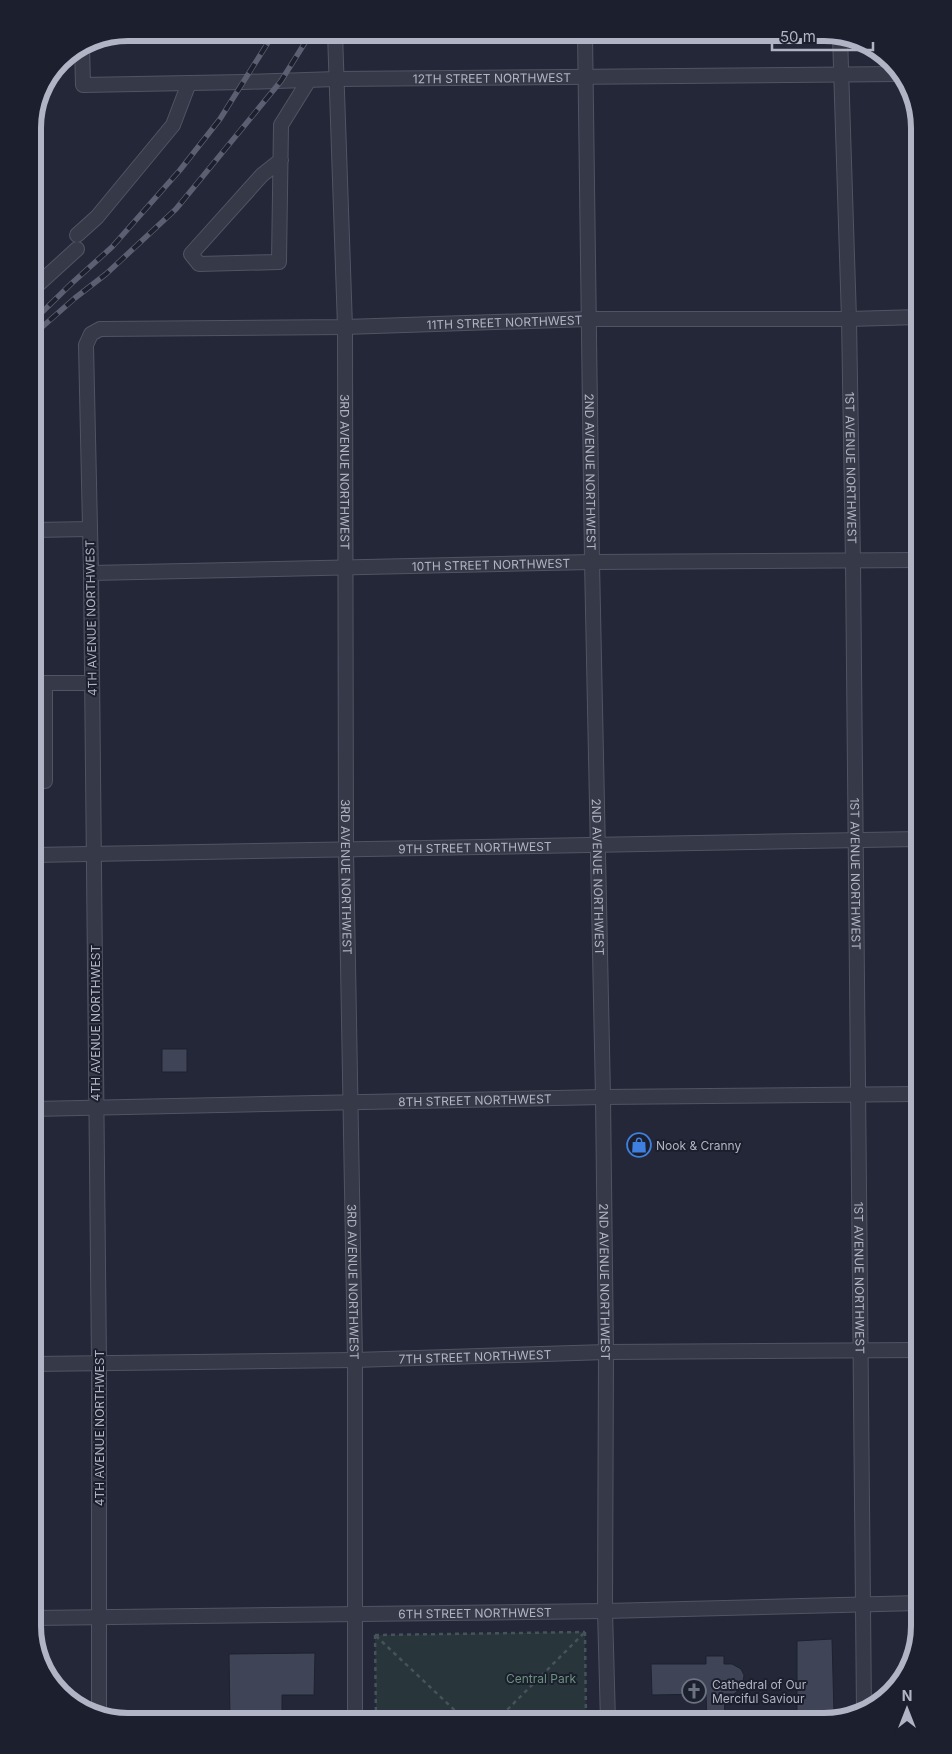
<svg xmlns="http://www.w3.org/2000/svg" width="952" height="1754" font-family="Inter,sans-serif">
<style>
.green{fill:#28363c}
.building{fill:#3f4457;stroke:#1e212f}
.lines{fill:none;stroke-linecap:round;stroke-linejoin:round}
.minor-casing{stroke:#515463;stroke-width:16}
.path{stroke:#46535a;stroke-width:2.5;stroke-dasharray:4 4;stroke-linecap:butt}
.minor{stroke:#363a48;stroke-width:14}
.rail-casing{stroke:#5b5f71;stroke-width:5.5}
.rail{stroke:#1c1f2d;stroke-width:4;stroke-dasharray:11;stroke-linecap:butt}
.labels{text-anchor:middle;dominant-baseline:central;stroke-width:4;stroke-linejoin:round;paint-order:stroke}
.street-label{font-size:12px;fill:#b1b4c4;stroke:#1c1f2d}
.poi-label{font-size:12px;fill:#b1b4c4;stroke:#1c1f2d;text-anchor:start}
.park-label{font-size:12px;fill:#6a937d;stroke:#1c1f2d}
.rim{fill:none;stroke:#b1b4c4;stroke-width:6}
</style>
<rect width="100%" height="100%" fill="#232737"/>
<polygon class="green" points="585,1632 586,1721 376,1721 375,1635"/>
<g class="building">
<rect x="162" y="1049" width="25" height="23"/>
<polygon points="832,1639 834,1714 797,1715 797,1641"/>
<polygon points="315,1653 314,1695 282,1695 282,1721 230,1721 229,1654"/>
<polygon points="706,1656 724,1656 724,1664 732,1664 741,1669 744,1675 743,1682 741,1688 734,1694 724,1694 725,1720 707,1720 706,1694 652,1695 651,1664 706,1664"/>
</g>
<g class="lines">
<g class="minor-casing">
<g id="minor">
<path id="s1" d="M 335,33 L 345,327 L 346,850 L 355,1360 L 355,1721"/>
<path id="s2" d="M 585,33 L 592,562 L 603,1097 L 606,1352 L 605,1611 L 608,1721"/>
<path id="s3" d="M 840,36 L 849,319 L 853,562 L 864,1711"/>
<path id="s4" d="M 82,46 L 83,85 L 244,82 L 336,79 L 899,74"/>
<polyline points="281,160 262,175 191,254 199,264 279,262 281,125 309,80"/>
<polyline points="77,235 97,217 173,125 189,83"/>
<polyline points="33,289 77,249"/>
<polyline points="33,530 90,529"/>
<path id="s5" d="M 91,573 L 592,562 L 919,560"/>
<polyline points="33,781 45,781 45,683 92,683"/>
<path id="s6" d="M 33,855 L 919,839"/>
<path id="s7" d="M 33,1109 L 603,1097 L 919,1094"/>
<path id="s8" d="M 33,1364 L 355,1360 L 606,1352 L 919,1350"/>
<path id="s9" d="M 33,1618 L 605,1611 L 919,1603"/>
<path id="s10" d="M 99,1713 L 99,1363 L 91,573 L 86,345 L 91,334 L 100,329 L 345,327 L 589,319 L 849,319 L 919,317"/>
</g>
</g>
<g class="path">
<polyline points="585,1632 586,1721"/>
<polyline points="375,1635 585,1632"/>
<polyline points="375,1635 376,1721"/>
<polyline points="376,1636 466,1721"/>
<polyline points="496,1721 584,1633"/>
</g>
<use href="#minor" class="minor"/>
<g class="rail-casing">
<g id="rail">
<polyline points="33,321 72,283 112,247 180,170 220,119 274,33"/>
<polyline points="33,335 75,298 106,274 176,209 281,81 311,33"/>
</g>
</g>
<use href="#rail" class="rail"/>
</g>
<defs>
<g id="shop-ring" transform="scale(1.25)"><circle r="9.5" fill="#1c1f2d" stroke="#3f7fe0" stroke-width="1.5"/><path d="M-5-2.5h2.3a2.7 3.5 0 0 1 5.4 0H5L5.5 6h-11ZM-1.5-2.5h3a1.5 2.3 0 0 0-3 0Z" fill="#3f7fe0"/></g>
<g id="church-ring" transform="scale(1.25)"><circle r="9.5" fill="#1c1f2d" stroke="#6b7280" stroke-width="1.5"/><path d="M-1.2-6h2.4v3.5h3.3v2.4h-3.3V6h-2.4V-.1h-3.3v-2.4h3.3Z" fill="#6b7280"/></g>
</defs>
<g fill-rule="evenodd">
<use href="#shop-ring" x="639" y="1145"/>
<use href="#church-ring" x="694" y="1691"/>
</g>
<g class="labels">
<g class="street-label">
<text stroke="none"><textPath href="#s4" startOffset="448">12TH STREET NORTHWEST</textPath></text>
<text stroke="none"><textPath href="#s10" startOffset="1795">11TH STREET NORTHWEST</textPath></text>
<text stroke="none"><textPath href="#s3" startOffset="432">1ST AVENUE NORTHWEST</textPath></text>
<text stroke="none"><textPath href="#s1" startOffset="439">3RD AVENUE NORTHWEST</textPath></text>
<text stroke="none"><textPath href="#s2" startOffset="439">2ND AVENUE NORTHWEST</textPath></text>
<text stroke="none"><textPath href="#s5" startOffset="400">10TH STREET NORTHWEST</textPath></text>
<text transform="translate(91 618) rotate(-91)">4TH AVENUE NORTHWEST</text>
<text stroke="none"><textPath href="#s6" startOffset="442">9TH STREET NORTHWEST</textPath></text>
<text stroke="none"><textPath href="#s3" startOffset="838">1ST AVENUE NORTHWEST</textPath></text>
<text stroke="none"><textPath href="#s1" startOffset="844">3RD AVENUE NORTHWEST</textPath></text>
<text stroke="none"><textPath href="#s2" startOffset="844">2ND AVENUE NORTHWEST</textPath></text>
<text transform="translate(95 1023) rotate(-90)">4TH AVENUE NORTHWEST</text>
<text stroke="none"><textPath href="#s7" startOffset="442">8TH STREET NORTHWEST</textPath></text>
<text stroke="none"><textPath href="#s3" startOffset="1242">1ST AVENUE NORTHWEST</textPath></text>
<text stroke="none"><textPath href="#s1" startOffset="1249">3RD AVENUE NORTHWEST</textPath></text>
<text stroke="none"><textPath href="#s2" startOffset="1249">2ND AVENUE NORTHWEST</textPath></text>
<text stroke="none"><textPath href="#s8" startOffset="442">7TH STREET NORTHWEST</textPath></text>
<text transform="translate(99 1428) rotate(-90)">4TH AVENUE NORTHWEST</text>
<text stroke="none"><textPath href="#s9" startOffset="442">6TH STREET NORTHWEST</textPath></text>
</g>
<g class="poi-label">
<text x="656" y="1145">Nook &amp; Cranny</text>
<text x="712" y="1684">Cathedral of Our<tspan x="712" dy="14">Merciful Saviour</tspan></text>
</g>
<g class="park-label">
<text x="541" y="1678">Central Park</text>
</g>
</g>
<path d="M0 0H952V1754H0ZM128 41H824A87 87 0 0 1 911 128V1626A87 87 0 0 1 824 1713H128A87 87 0 0 1 41 1626V128A87 87 0 0 1 128 41Z" fill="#1c1f2d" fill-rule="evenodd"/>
<path class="rim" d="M128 41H824A87 87 0 0 1 911 128V1626A87 87 0 0 1 824 1713H128A87 87 0 0 1 41 1626V128A87 87 0 0 1 128 41Z"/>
<g transform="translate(907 1709)" stroke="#1c1f2d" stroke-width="4" paint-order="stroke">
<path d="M0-4L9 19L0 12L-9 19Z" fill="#b1b4c4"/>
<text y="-8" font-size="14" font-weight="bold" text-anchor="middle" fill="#b1b4c4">N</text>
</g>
<path d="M772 42v8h101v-8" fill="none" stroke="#b1b4c4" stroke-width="2.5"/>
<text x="780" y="42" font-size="15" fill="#b1b4c4" stroke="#1c1f2d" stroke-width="4" paint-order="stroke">50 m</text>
</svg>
